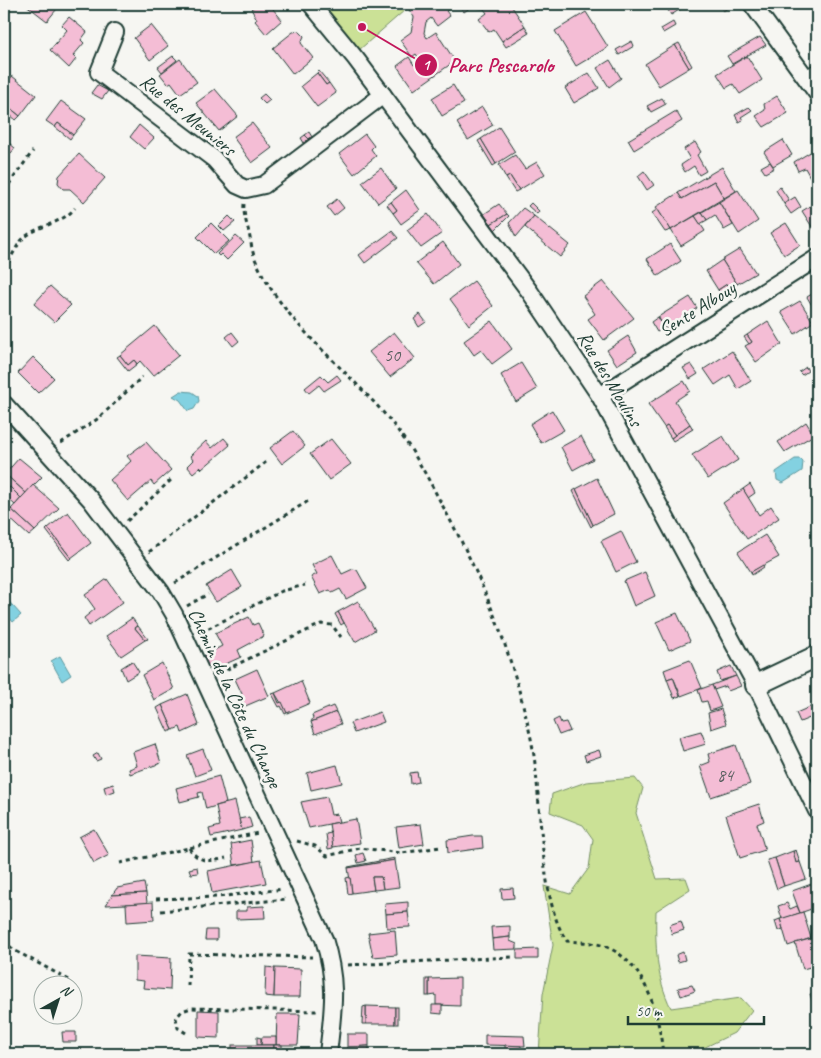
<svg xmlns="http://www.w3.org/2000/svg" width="821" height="1058" font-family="Caveat,sans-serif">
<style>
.green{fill:#cbe196;stroke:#758f65}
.water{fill:#83d1e1;stroke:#5b969c}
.building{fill:#f4bdd5;stroke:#1f3d34}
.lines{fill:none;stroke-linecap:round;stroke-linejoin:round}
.service-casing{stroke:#1f3d34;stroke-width:12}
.minor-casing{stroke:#1f3d34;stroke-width:20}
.tertiary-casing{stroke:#1f3d34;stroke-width:24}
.path{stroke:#1f3d34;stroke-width:3;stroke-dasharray:4 4;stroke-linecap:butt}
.service{stroke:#f6f6f2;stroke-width:9}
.minor{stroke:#f6f6f2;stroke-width:16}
.tertiary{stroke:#f6f6f2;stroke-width:20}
.labels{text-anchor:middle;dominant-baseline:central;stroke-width:5;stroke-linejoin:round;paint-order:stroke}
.number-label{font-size:18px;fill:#545d5c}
.street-label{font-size:20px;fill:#1f3d34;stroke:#f6f6f2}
.leader{fill:none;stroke:#c2185b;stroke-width:2}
.callout-dot{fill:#c2185b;stroke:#f6f6f2;stroke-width:2}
.mark-label{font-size:15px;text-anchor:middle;font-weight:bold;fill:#fff}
.callout-label{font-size:21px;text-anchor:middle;font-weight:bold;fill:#c2185b;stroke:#f6f6f2;stroke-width:5;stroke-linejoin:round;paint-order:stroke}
</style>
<rect width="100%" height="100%" fill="#f6f6f2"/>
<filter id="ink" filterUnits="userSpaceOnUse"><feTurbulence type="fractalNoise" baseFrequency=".02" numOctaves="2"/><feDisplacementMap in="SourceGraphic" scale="10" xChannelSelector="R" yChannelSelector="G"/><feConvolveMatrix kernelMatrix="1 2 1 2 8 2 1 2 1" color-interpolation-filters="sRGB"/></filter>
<g filter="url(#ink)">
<g class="green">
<polygon points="320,4 412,4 359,50"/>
<path d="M 635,778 L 643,788 L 636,813 L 657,879 L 686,878 L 690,889 L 656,911 C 655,944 656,978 671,1008 L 741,998 L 752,1010 L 734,1033 L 691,1054 L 539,1054 L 543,994 L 553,945 L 544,886 L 570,894 L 589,868 L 593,839 L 583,825 L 550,812 L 552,794 L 586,782 Z"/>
</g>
<g class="water">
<polygon points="181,391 192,392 198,396 199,401 194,409 188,411 180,400 173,396"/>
<polygon points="795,459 800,459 803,462 802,471 783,483 777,480 776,472"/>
<polygon points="4,596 21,615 13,622 4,611"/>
<polygon points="60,656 71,675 62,681 51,661"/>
</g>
<g class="building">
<polygon points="25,4 61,4 47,21"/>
<polygon points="257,4 273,4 275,6 273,9 282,20 266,34 255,21 257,19 251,9"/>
<polygon points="411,4 457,4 446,11 450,16 437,26 431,18 426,22 424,33 427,38 436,32 455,61 414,90 397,66 409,57 414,65 421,61 416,54 412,57 400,40 411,32 414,17 407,7"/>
<polygon points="458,4 468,4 471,7 464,12"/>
<polygon points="479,4 510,4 525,26 502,41 494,29 489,32 479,19 487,13 484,9 478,8"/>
<polygon points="667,4 689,4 671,15 665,5"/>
<polygon points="719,4 734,4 723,11"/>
<polygon points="586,12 608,47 576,66 555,31"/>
<polygon points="69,17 87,32 81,40 84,43 73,56 76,59 69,68 50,50 67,30 62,25"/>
<polygon points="673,22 675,26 663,33 661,29"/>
<polygon points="151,25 168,46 150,60 134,38"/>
<polygon points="525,26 529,33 506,47 502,41"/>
<polygon points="299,31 304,36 301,43 313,58 293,74 273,48 293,32"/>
<polygon points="760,37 766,45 732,64 727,56"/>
<polygon points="632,41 634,46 619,55 616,50"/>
<polygon points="679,43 692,66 689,68 675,45"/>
<polygon points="675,45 689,68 659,86 645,64"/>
<polygon points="173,56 177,60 162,72 158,67"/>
<polygon points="747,56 762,80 740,94 733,84 726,88 717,74"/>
<polygon points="180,59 197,82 180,94 171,82 168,84 160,74"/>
<polygon points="610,60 621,78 609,87 597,68"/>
<polygon points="319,71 329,83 326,85 317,73"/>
<polygon points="317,73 326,85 329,83 336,93 317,107 301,86"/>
<polygon points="589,73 599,88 574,103 565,88"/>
<polygon points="12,76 36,95 20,116 4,103 4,88"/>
<polygon points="97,85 108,91 102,99 91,93"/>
<polygon points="453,85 464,103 442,116 432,98"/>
<polygon points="215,89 238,116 219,131 196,103"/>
<polygon points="264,94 270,100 265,104 259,98"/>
<polygon points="777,96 788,113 764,127 756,116 765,110 764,104"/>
<polygon points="662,98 666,104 651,112 647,106"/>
<polygon points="61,101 86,119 73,135 58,123 55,127 46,121"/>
<polygon points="4,103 20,116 16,120 4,110"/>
<polygon points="482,107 493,125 468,140 457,123"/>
<polygon points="749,107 752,110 741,117 743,120 739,122 735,115"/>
<polygon points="676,111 682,121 634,150 628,140"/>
<polygon points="58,123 73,135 70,139 55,127"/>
<polygon points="252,123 272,148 252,163 233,137"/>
<polygon points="139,125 154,138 144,149 130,137"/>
<polygon points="499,127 515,152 496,164 481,139"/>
<polygon points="309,132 312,137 309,139 305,135"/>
<polygon points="365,134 374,146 371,149 376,156 354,174 339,154"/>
<polygon points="305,135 309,139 304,143 301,138"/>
<polygon points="4,139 15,148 4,162"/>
<polygon points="481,139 496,164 493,166 478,141"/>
<polygon points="783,140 792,155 773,166 764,152"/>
<polygon points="695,142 701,152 697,155 706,171 699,175 694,166 685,172 681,165 690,159 684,149"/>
<polygon points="817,148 817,172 810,177 805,168 798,171 794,162"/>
<polygon points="79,154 105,178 84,202 70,189 63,189 58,183 59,176"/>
<polygon points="515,155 525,169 537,162 545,174 519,190 510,176 506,178 499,165"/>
<polygon points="770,162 774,168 765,173 761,167"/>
<polygon points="722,167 736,191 724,198 714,181 682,199 678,193"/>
<polygon points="381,168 396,189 378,203 362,182"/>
<polygon points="644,171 654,185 647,190 638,176"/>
<polygon points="510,176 519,190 515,192 506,178"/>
<polygon points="714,181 724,198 671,230 656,207 678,193 682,199"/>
<polygon points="780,187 789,200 784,204 776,190"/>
<polygon points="406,190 420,210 401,224 393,213 397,210 391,202"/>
<polygon points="738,190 758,221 739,234 719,202"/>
<polygon points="795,197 801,207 791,214 784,204"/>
<polygon points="337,199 344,208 334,216 327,207"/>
<polygon points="391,202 397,210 393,213 387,205"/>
<polygon points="719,202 733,225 724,230 715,215 707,220 702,212"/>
<polygon points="817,202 817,232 816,233 802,211"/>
<polygon points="531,203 539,211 537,214 528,206"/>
<polygon points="499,204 507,214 491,224 484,214"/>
<polygon points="523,208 534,216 516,237 509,223"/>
<polygon points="658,209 658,210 671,230 665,232 652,213"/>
<polygon points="702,212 707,220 700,224 695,216"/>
<polygon points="428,214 442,233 421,248 407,230"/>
<polygon points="507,214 509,216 495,230 491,224"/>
<polygon points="229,216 235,222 224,231 219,226"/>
<polygon points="534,216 570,245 560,257 525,227"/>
<polygon points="695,216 705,231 681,246 671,230"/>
<polygon points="211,223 229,241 214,254 197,237"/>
<polygon points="786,223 800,245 784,255 770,233"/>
<polygon points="392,231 398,238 365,263 359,255"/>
<polygon points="236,236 244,243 227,260 221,254 219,256 217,254"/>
<polygon points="443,242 459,264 434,284 416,263"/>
<polygon points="670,244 681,261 658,276 647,259"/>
<polygon points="740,249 756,273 737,284 722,260"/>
<polygon points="722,260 737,284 730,289 727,284 718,290 706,271"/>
<polygon points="474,281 493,306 469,325 450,299"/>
<polygon points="603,281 634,318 604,340 588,319 595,314 583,296"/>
<polygon points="727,284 730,289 721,295 718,290"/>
<polygon points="50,286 71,305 54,322 34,304"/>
<polygon points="817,291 817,314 807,297"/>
<polygon points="690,297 697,308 666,329 658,317"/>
<polygon points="800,301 813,322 795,334 781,312"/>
<polygon points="420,314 426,322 419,327 414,319"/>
<polygon points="658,317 664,328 657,332 651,322"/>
<polygon points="492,321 512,349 492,364 481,350 474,355 464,341"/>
<polygon points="768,321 782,344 756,362 745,346 752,342 747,335"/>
<polygon points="155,326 179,355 153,376 140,361 137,364 134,360 128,365 120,355"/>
<polygon points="232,332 239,341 233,346 226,337"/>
<polygon points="394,332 415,358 390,377 369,352"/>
<polygon points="747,335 752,342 749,344 744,337"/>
<polygon points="628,336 637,352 617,365 607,350"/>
<polygon points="732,351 751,381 738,389 730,375 715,385 704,369"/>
<polygon points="120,355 128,365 134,360 137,364 128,371 117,357"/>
<polygon points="33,357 54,378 38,393 18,373"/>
<polygon points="521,363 537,389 516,402 501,375"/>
<polygon points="691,364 698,374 690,379 683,368"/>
<polygon points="806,367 808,371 802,375 799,372"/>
<polygon points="321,375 328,382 337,375 341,380 324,391 319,385 309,393 305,388"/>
<polygon points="684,381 690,391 675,401 690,424 675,435 667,425 664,427 648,404"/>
<polygon points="552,410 564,430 541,443 530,424"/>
<polygon points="806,422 814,435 785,452 778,442"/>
<polygon points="690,424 693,429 673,441 671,438"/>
<polygon points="667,425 675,435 671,438 664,427"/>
<polygon points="293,431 305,446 282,464 270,448"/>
<polygon points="581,436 593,459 573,470 561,447"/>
<polygon points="723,436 738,460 708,479 692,455"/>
<polygon points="224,438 230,445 202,469 200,467 193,473 187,466 193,460 190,456 206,441 212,448"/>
<polygon points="331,439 351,464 329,480 310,454"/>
<polygon points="146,442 171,470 154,485 151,481 128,501 110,480 131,461 127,456"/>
<polygon points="19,458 42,477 26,493 5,474"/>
<polygon points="5,474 26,493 21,498 4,482"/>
<polygon points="597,478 614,514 593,525 576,489"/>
<polygon points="750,484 755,493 748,498 743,489"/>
<polygon points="33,485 59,508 35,531 11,509"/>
<polygon points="10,487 21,498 15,505 4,495"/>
<polygon points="576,489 593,525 591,527 573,491"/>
<polygon points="743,489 759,515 771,506 779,518 747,539 723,503"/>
<polygon points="11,509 35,531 29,536 6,515"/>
<polygon points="68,512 91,543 71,558 48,528"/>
<polygon points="48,528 71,558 69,560 46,530"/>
<polygon points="621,531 636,562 616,572 601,541"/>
<polygon points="765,535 779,557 751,572 738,552"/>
<polygon points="332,555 342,574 353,569 357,570 367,588 346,599 340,589 332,593 330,590 320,594 311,577 317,574 312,565"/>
<polygon points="763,565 764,567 752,575 751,572"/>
<polygon points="232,570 242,587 216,602 206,586"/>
<polygon points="645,572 655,596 634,606 624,581"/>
<polygon points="107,579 123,602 89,626 84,618 95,609 85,595"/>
<polygon points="358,601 375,630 355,642 338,612"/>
<polygon points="338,612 344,623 341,625 335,614"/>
<polygon points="677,613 690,641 669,650 656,622"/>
<polygon points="249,617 253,625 258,623 264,636 238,650 241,657 208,672 201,657 222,646 215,633"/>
<polygon points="132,618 138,626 135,628 145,640 121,656 106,636"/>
<polygon points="138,626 148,639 145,640 135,628"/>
<polygon points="690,660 702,688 681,696 673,677 667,679 664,670"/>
<polygon points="132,661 139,672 126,680 121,668"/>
<polygon points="162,663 174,689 154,700 142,675"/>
<polygon points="731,666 736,676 720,681 717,672"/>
<polygon points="257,669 269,696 243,707 238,695 242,694 235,679"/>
<polygon points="736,676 741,686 728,691 726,686 714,690 712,685"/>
<polygon points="673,677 680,696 674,698 667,679"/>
<polygon points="301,681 310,703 287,713 275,693"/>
<polygon points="712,685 721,707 710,711 707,701 702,702 698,690"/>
<polygon points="275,693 279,703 282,702 287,713 285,714 281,706 279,707 272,694"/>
<polygon points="187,694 199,725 182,733 180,727 173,730 162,705"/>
<polygon points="817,704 817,715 800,722 796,713"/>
<polygon points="162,705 173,730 168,732 157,708"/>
<polygon points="333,706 336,712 311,722 313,718 312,715"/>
<polygon points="721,709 726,724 711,729 708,713"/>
<polygon points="336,712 341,724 315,734 311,722"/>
<polygon points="380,712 384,722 354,733 350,723"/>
<polygon points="559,718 561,723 566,722 570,731 559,735 553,721"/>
<polygon points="701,731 706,744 683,751 679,737"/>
<polygon points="155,744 161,763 130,774 129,769 137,766 133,752"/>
<polygon points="736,745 750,784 711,797 700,766 710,762 708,754"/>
<polygon points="203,749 211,770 195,776 187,755"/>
<polygon points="599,750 601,756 586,761 584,755"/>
<polygon points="98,753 101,759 96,761 93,756"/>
<polygon points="337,765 342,783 311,790 307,773"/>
<polygon points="417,772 419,782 411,784 410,773"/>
<polygon points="219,776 226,803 206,809 202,792 198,793 199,797 180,802 176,788"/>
<polygon points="113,784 115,791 106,794 104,787"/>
<polygon points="327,797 331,815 337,814 339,822 309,828 301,802"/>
<polygon points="235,801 242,830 211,837 209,829 220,826 216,806"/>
<polygon points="759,804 764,821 757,824 765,850 740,858 726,815"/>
<polygon points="249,817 252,827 242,830 239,819"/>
<polygon points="356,819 360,843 333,847 329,824"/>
<polygon points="421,824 424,844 399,848 396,827"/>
<polygon points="94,829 109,855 94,863 79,837"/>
<polygon points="331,833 333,848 328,849 326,834"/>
<polygon points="473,836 482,836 483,848 448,853 447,840"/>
<polygon points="251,840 254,862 234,865 231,844"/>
<polygon points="796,850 800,862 796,863 793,851"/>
<polygon points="793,851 796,863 800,862 806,879 784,886 775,858"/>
<polygon points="363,853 366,861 358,863 356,855"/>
<polygon points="395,858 395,860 348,868 348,867"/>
<polygon points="775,858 784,886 777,889 767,860"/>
<polygon points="261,860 266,883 212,893 208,871"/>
<polygon points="395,860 399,887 383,889 381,877 372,877 374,890 352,893 348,868"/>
<polygon points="197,867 198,873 191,874 189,869"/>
<polygon points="350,877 352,893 348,894 346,878"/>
<polygon points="372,877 381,877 383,889 374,890"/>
<polygon points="817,882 817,907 800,913 792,891"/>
<polygon points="144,883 146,893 112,895 117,888"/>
<polygon points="513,888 514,898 502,899 501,889"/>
<polygon points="146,893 147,903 106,905 112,895"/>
<polygon points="153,902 154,920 127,922 126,904"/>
<polygon points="408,902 408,912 386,914 385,904"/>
<polygon points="787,903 790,909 797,906 800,913 782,919 778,906"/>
<polygon points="264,906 265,918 236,919 236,911 247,911 247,907"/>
<polygon points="408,912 410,927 387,928 386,914"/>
<polygon points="803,912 811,938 788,946 780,919"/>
<polygon points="780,919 783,929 778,931 775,921"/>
<polygon points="681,921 684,930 672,934 669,925"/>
<polygon points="510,926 510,937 492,939 491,927"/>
<polygon points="206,930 217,930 217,940 205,940"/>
<polygon points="395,930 397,955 373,957 368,933"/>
<polygon points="510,937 510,941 517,944 517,949 493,950 492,939"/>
<polygon points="817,937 817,965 803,969 795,943"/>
<polygon points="538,949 538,959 517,959 517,950"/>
<polygon points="683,952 685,960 678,962 676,955"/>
<polygon points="135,956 171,958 170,990 143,988 144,981 135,980"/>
<polygon points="266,967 275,968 274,997 265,996"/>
<polygon points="275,968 301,969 300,997 274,997"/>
<polygon points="460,978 460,1006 436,1005 436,995 429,996 429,979"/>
<rect x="426" y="979" width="3" height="17"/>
<polygon points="692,985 695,991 681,996 678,988"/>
<polygon points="817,992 817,1017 810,994"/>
<polygon points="432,1005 442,1005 442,1014 432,1013"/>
<polygon points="366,1006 395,1007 395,1024 366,1024"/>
<polygon points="366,1006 366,1024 362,1024 363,1007"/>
<rect x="395" y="1007" width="3" height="17"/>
<polygon points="198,1010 219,1011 219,1038 198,1037"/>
<polygon points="277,1014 300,1014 298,1045 276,1045"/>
<polygon points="62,1032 76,1032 76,1042 63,1042"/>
<polygon points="347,1034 369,1034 369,1046 347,1047"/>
<polygon points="485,1035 524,1036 525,1046 485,1045"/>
<polygon points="257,1037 261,1038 261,1045 257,1045"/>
<polygon points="262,1037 276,1037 276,1045 261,1045"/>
<rect x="232" y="1045" width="42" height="9"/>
<rect x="274" y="1045" width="8" height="8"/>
<polygon points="505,1045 521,1046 521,1054 505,1054"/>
<polygon points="369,1046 369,1052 347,1052 347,1047"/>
</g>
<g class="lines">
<g class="service-casing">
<polyline id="service" points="805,76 817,68"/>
</g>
<g class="minor-casing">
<g id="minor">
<polyline points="311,4 356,59 530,292 600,396 756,685 817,811"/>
<polyline points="752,4 817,93"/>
<polyline points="115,32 99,72 214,159 237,185 246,189 264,185 383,95"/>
<polyline points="600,396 817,258"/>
<path d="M 4,404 L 91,500 L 161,592 L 174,614 L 324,939 C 338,984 333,1009 328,1054"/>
</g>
</g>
<g class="tertiary-casing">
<polyline id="tertiary" points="756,685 817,656"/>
</g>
<g class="path">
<polyline points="4,191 33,151"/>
<path d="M 244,204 C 243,214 247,224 249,233 C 251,242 252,252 256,261 C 286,329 355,373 399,432 C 421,462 437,496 455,529 C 489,594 514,662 530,734 C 543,788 537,900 567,941 C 581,942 600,942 613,950 C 648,970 659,1016 663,1054"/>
<path d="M 4,269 C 11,260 16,244 25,237 C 41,224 62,224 75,208"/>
<polyline points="61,443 99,418 142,377"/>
<polyline points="127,521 172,479"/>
<polyline points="149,552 266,462"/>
<polyline points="175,583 310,500"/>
<polyline points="187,606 208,594"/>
<polyline points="201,632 282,591 305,585"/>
<polyline points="219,673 321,624 332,625 341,637"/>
<polyline points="297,841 315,846 327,856 360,848 402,853 440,847"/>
<path d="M 189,848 C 199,863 210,862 226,858"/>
<polyline points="120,863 258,833"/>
<polyline points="156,899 217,897 283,889"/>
<polyline points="161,911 287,899"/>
<polyline points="4,941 14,950 71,981"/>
<polyline points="348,965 512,957"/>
<polyline points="188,986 189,954 312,957"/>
<polyline points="186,1033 178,1028 176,1018 182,1011 191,1008 317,1011"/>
<polyline points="412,1054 500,1052"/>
</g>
<use href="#service" class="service"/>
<use href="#minor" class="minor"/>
<use href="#tertiary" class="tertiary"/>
</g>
</g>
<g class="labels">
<g class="number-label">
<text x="392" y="355">50</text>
<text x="725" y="775">84</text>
</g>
<g class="street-label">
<text transform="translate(188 115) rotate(39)">Rue des Meuniers</text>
<text transform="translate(697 309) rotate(-32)">Sente Albouy</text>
<text transform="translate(610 379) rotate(59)">Rue des Moulins</text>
<text transform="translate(235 698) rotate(65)">Chemin de la Côte du Change</text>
</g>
</g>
<path class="leader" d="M362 27L426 65"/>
<g class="callout-dot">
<circle cx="362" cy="27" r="5"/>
<circle cx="426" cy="65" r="12"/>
</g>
<g class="mark-label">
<text x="426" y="70">1</text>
</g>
<g class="callout-label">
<text x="501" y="72">Parc Pescarolo</text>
</g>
<rect width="821" height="1058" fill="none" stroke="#f6f6f2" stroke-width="20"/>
<rect x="10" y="10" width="801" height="1038" fill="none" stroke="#1f3d34" stroke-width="2" filter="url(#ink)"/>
<g transform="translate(58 1000) rotate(39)"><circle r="24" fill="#f6f6f2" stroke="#a0aca6"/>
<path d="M0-4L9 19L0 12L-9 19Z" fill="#1f3d34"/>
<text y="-8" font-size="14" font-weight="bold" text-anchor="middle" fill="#1f3d34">N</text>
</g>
<path d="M628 1016v8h136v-8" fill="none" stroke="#1f3d34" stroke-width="2.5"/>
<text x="636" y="1016" font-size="15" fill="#1f3d34" stroke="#f6f6f2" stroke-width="4" paint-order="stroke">50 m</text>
</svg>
